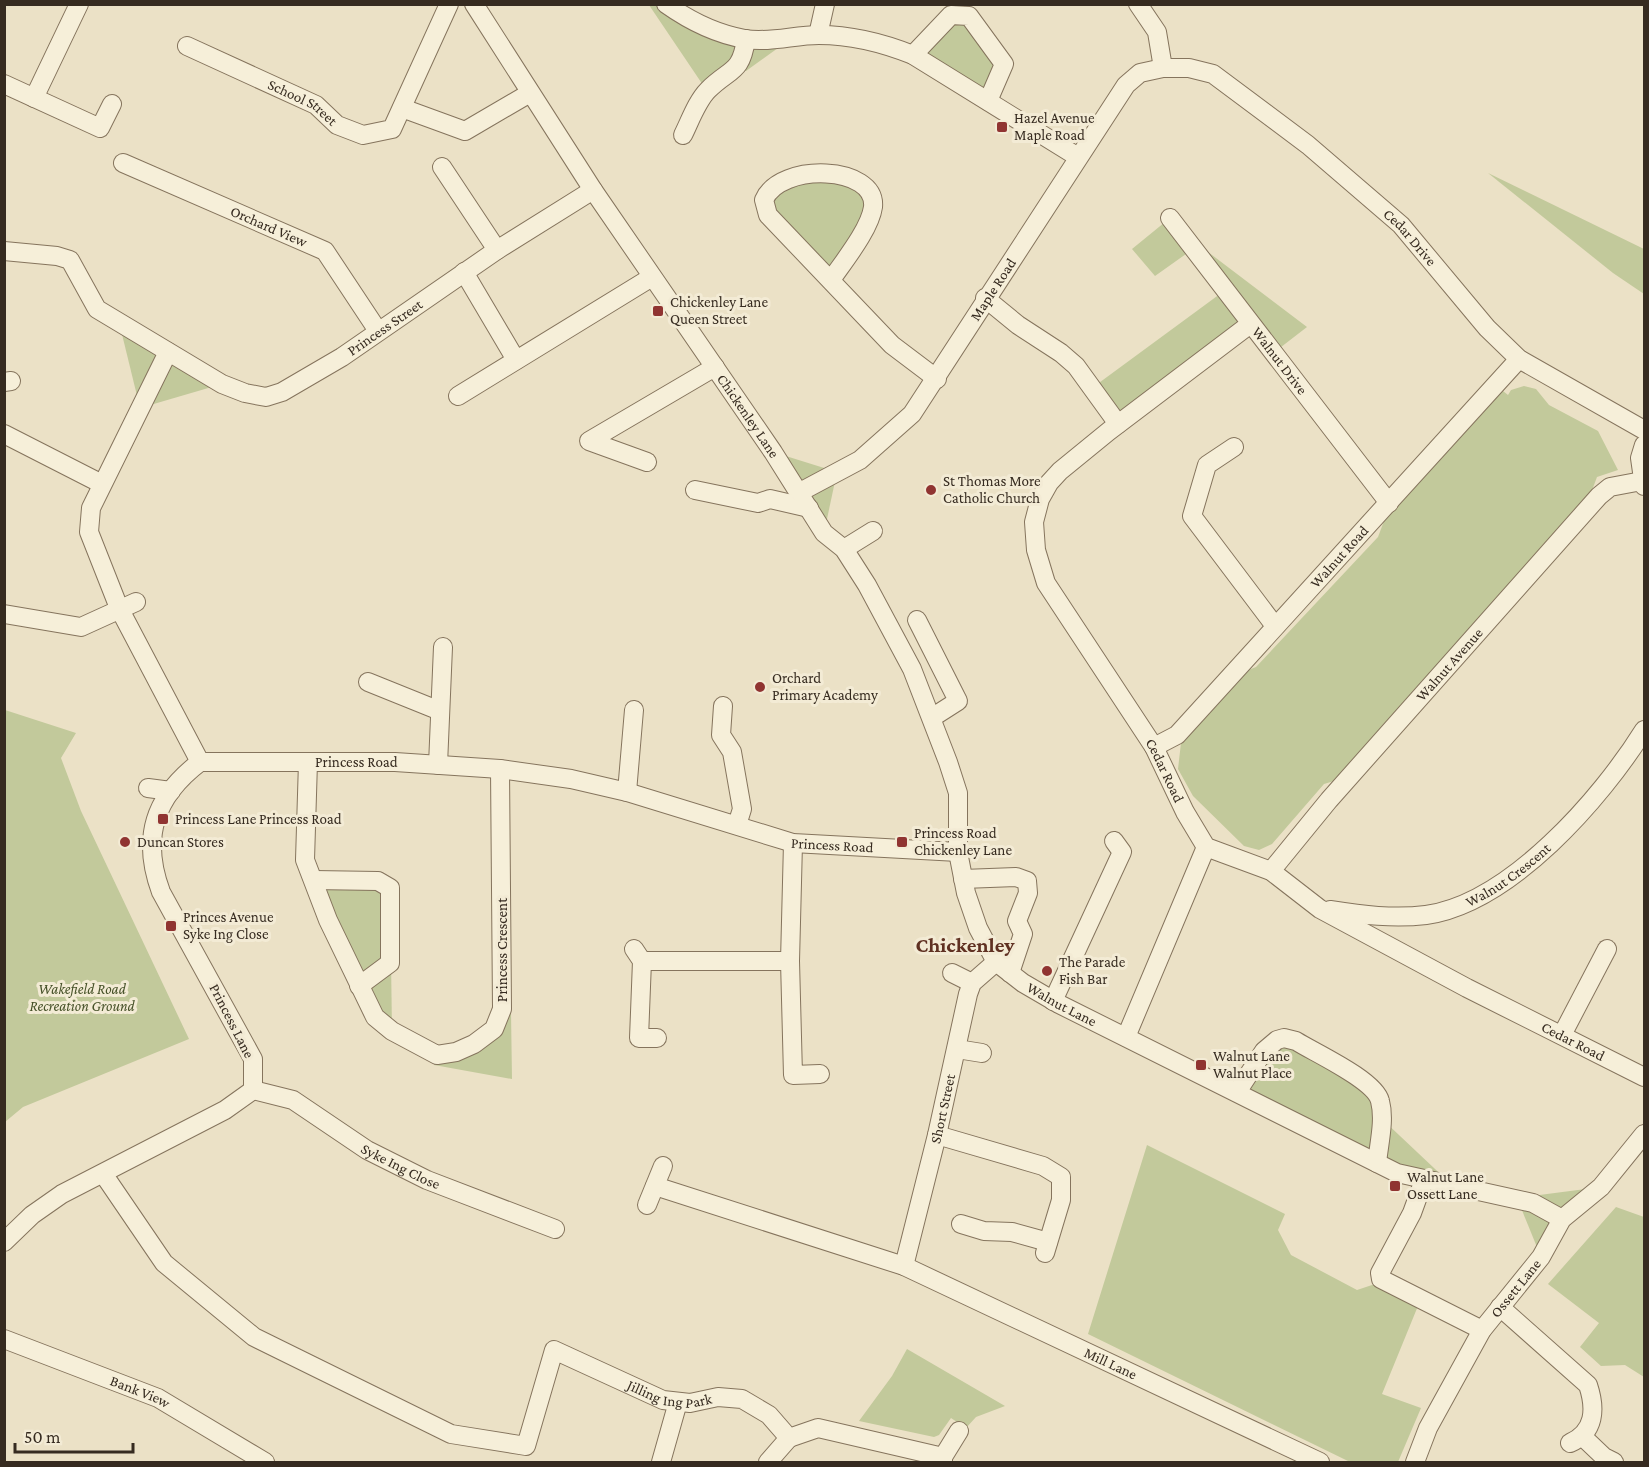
<svg xmlns="http://www.w3.org/2000/svg" width="1649" height="1467" font-family="'Crimson Pro',serif">
<style>
.green{fill:#c2c99b}
.lines{fill:none;stroke-linecap:round;stroke-linejoin:round}
.minor-casing{stroke:#85745d;stroke-width:20}
.minor{stroke:#f6efd9;stroke-width:18}
.poi-dot{fill:#903431;stroke:#f3ebd5;stroke-width:2}
.labels{text-anchor:middle;dominant-baseline:central;stroke-width:6;stroke-linejoin:round;paint-order:stroke}
.street-label{font-size:15px;fill:#362b20;stroke:#f3ebd5}
.poi-label{font-size:15px;fill:#362b20;stroke:#f3ebd5;text-anchor:start}
.park-label{font-size:15px;font-style:italic;fill:#465128;stroke:#f3ebd5}
.district-label{font-size:21px;font-weight:bold;fill:#603122;stroke:#f3ebd5}
</style>
<rect width="100%" height="100%" fill="#ebe1c6"/>
<g class="green">
<polygon points="649,5 666,5 685,17 777,39 778,48 746,71 738,67 707,91"/>
<polygon points="951,15 969,16 1004,64 988,101 913,55"/>
<polygon points="815,173 871,197 831,280 768,215 767,194"/>
<polygon points="1488,173 1644,249 1644,294 1613,273"/>
<polygon points="1170,218 1179,230 1307,327 1272,354 1250,325 1118,424 1092,388 1224,291 1193,249 1155,276 1132,249"/>
<polygon points="119,322 222,384 140,408"/>
<polygon points="1524,386 1536,389 1549,405 1598,431 1618,470 1597,477 1591,493 1334,781 1324,784 1272,844 1259,850 1244,846 1193,796 1178,769 1181,743 1246,671 1256,667 1378,537 1384,521 1503,391 1508,395 1511,390"/>
<polygon points="773,452 837,472 824,533"/>
<polygon points="5,710 76,733 61,758 81,811 189,1039 23,1107 5,1122"/>
<polygon points="314,880 390,888 392,1031"/>
<polygon points="502,1009 511,1012 512,1079 434,1065 437,1055 456,1052"/>
<polygon points="1277,1040 1365,1082 1382,1119 1452,1185 1416,1179 1237,1092"/>
<polygon points="1147,1145 1285,1214 1278,1230 1291,1255 1357,1290 1381,1282 1420,1301 1382,1394 1421,1408 1398,1462 1350,1462 1088,1334"/>
<polygon points="1601,1187 1541,1257 1517,1198"/>
<polygon points="1616,1207 1644,1217 1644,1377 1625,1365 1601,1366 1580,1347 1599,1323 1548,1284"/>
<polygon points="907,1349 1005,1406 976,1417 966,1428 951,1418 939,1435 934,1437 859,1421 892,1376"/>
</g>
<g class="lines">
<g class="minor-casing">
<g id="minor">
<path id="s1" d="M 474,4 L 593,190 L 773,452 L 824,533 L 844,549 L 867,585 L 912,669 L 948,762 L 958,793 L 958,852 L 966,893 L 978,928 L 996,962 L 1023,983 L 1059,1004 L 1397,1173 L 1533,1203 L 1562,1219"/>
<path d="M 666,4 C 690,21 716,34 745,39 C 770,43 794,35 819,35 C 851,35 883,43 913,55 L 1078,157"/>
<polyline points="1138,4 1157,32 1163,68"/>
<polyline points="818,35 825,4"/>
<path id="s2" d="M 187,46 L 316,105 L 337,125 L 363,135 L 392,129 L 449,4"/>
<polyline points="913,55 951,15 969,16 1004,64 988,101"/>
<polyline points="4,84 100,128 112,104"/>
<polyline points="34,98 79,4"/>
<polyline points="402,108 465,131 530,93"/>
<path d="M 683,135 C 690,121 697,101 708,90 C 730,68 741,74 746,39"/>
<path id="s3" d="M 123,163 L 325,251 L 378,331"/>
<polyline points="442,167 497,250"/>
<path id="s4" d="M 1170,218 L 1389,503"/>
<path id="s5" d="M 4,251 L 57,256 L 70,260 L 97,309 L 222,384 L 245,393 L 266,397 L 282,392 L 342,357 L 497,250 L 593,190"/>
<polyline points="464,272 516,360"/>
<path d="M 831,280 C 844,261 870,229 873,207 C 877,165 780,162 764,200 L 768,215 L 892,345 L 937,379"/>
<polyline points="985,298 1018,325 1061,353 1076,366 1118,424"/>
<path id="s6" d="M 1249,325 L 1109,431 L 1060,471 L 1049,483 L 1040,499 L 1034,522 L 1036,550 L 1046,583 L 1154,747 L 1185,812 L 1206,847 L 1271,871 L 1320,909 L 1467,988 L 1644,1077"/>
<polyline points="168,352 91,508 89,532 119,608 200,762"/>
<polyline points="4,382 11,381"/>
<polyline points="458,396 652,277"/>
<polyline points="4,434 102,484"/>
<polyline points="1644,445 1640,458 1644,486"/>
<polyline points="1234,447 1207,465 1192,516 1275,626"/>
<polyline points="647,462 589,441 715,367"/>
<polyline points="695,490 758,503 770,499 809,508"/>
<path id="s7" d="M 800,492 L 860,460 L 912,414 L 1126,85 L 1140,73 L 1163,68 L 1189,68 L 1213,74 L 1308,145 L 1401,225 L 1487,328 L 1519,359 L 1644,430"/>
<polyline points="844,549 873,531"/>
<polyline points="4,614 81,627 136,602"/>
<polyline points="917,620 958,701 933,717"/>
<polyline points="368,682 440,711"/>
<polyline points="723,706 721,735 732,752 742,809 737,825"/>
<path id="s8" d="M 1154,747 L 1177,735 L 1519,359"/>
<polyline points="308,762 305,860 328,920 375,1017 392,1031 437,1055 456,1052 474,1044 494,1029 502,1009 500,769"/>
<polyline points="438,765 443,647"/>
<polyline points="148,788 171,791"/>
<polyline points="627,792 634,710"/>
<polyline points="793,843 790,961 793,1075 820,1074"/>
<path id="s9" d="M 1271,871 L 1329,800 L 1599,496 L 1610,487 L 1642,481"/>
<polyline points="963,879 1016,877 1027,881 1028,893 1017,921 1023,934 1010,973"/>
<polyline points="314,880 378,881 390,888 390,963 359,986"/>
<path id="s10" d="M 1330,910 C 1362,915 1394,919 1426,915 C 1510,903 1601,799 1644,730"/>
<polyline points="634,949 642,961 639,1038 657,1038"/>
<polyline points="642,961 790,961"/>
<polyline points="952,973 972,983"/>
<polyline points="1053,1001 1122,852 1114,841"/>
<polyline points="1562,1035 1607,949"/>
<polyline points="1126,1037 1206,847"/>
<polyline points="957,1049 982,1053"/>
<path id="s11" d="M 253,1090 L 293,1100 L 367,1150 L 427,1180 L 555,1229"/>
<path d="M 1237,1092 L 1264,1051 L 1277,1040 L 1284,1038 L 1296,1041 C 1315,1053 1375,1080 1380,1101 C 1385,1120 1379,1143 1377,1163"/>
<polyline points="937,1135 1043,1166 1061,1177 1061,1200 1045,1253"/>
<path id="s12" d="M 104,1175 L 164,1263 L 254,1337 L 451,1434 L 526,1446 L 554,1350 L 663,1400 L 690,1403 L 718,1397 L 742,1399 L 769,1415 L 789,1438 L 818,1428 L 943,1457 L 943,1462"/>
<polyline points="1424,1180 1412,1213 1380,1273 1381,1279 1482,1330"/>
<path id="s13" d="M 655,1186 L 904,1266 L 1320,1462"/>
<polyline points="647,1205 663,1166"/>
<polyline points="961,1224 984,1231 1012,1232 1048,1242"/>
<path id="s14" d="M 4,1242 L 32,1215 L 62,1194 L 225,1110 L 253,1090 L 253,1059 L 161,892 C 141,838 154,797 200,762 L 395,762 L 500,769 L 571,779 L 627,792 L 793,843 L 958,852"/>
<path id="s15" d="M 904,1266 L 937,1135 L 968,994 L 972,983 L 996,962"/>
<path d="M 1500,1307 L 1588,1385 C 1596,1409 1595,1432 1570,1443"/>
<path id="s16" d="M 4,1339 L 158,1398 L 265,1462"/>
<polyline points="1583,1437 1604,1457 1614,1462"/>
<polyline points="943,1457 959,1431"/>
<polyline points="661,1462 678,1402"/>
<polyline points="768,1462 789,1438"/>
<path id="s17" d="M 1415,1462 L 1428,1428 L 1482,1330 L 1541,1257 L 1562,1219 L 1601,1187 L 1644,1134"/>
</g>
</g>
<use href="#minor" class="minor"/>
</g>
<g class="poi-dot">
<rect x="996" y="121" width="12" height="12" rx="3"/>
<rect x="652" y="305" width="12" height="12" rx="3"/>
<circle cx="931" cy="490" r="6"/>
<circle cx="760" cy="687" r="6"/>
<rect x="157" y="813" width="12" height="12" rx="3"/>
<circle cx="125" cy="842" r="6"/>
<rect x="896" y="836" width="12" height="12" rx="3"/>
<rect x="165" y="920" width="12" height="12" rx="3"/>
<circle cx="1047" cy="971" r="6"/>
<rect x="1195" y="1059" width="12" height="12" rx="3"/>
<rect x="1389" y="1180" width="12" height="12" rx="3"/>
</g>
<g class="labels">
<g class="street-label">
<text stroke="none"><textPath href="#s2" startOffset="129">School Street</textPath></text>
<text stroke="none"><textPath href="#s3" startOffset="159">Orchard View</textPath></text>
<text stroke="none"><textPath href="#s7" startOffset="879">Cedar Drive</textPath></text>
<text stroke="none"><textPath href="#s7" startOffset="286">Maple Road</textPath></text>
<text stroke="none"><textPath href="#s5" startOffset="453">Princess Street</textPath></text>
<text stroke="none"><textPath href="#s4" startOffset="180">Walnut Drive</textPath></text>
<text stroke="none"><textPath href="#s1" startOffset="495">Chickenley Lane</textPath></text>
<text stroke="none"><textPath href="#s8" startOffset="267">Walnut Road</textPath></text>
<text stroke="none"><textPath href="#s9" startOffset="273">Walnut Avenue</textPath></text>
<text stroke="none"><textPath href="#s14" startOffset="819">Princess Road</textPath></text>
<text stroke="none"><textPath href="#s6" startOffset="582">Cedar Road</textPath></text>
<text stroke="none"><textPath href="#s14" startOffset="1305">Princess Road</textPath></text>
<text stroke="none"><textPath href="#s10" startOffset="189">Walnut Crescent</textPath></text>
<text transform="translate(502 950) rotate(-90)">Princess Crescent</text>
<text stroke="none"><textPath href="#s1" startOffset="1185">Walnut Lane</textPath></text>
<text transform="translate(232 1021) rotate(63)">Princess Lane</text>
<text stroke="none"><textPath href="#s6" startOffset="1086">Cedar Road</textPath></text>
<text stroke="none"><textPath href="#s15" startOffset="162">Short Street</textPath></text>
<text stroke="none"><textPath href="#s11" startOffset="168">Syke Ing Close</textPath></text>
<text stroke="none"><textPath href="#s17" startOffset="202">Ossett Lane</textPath></text>
<text stroke="none"><textPath href="#s13" startOffset="490">Mill Lane</textPath></text>
<text stroke="none"><textPath href="#s12" startOffset="744">Jilling Ing Park</textPath></text>
<text stroke="none"><textPath href="#s16" startOffset="146">Bank View</textPath></text>
</g>
<g class="poi-label">
<text x="1014" y="118">Hazel Avenue<tspan x="1014" dy="17">Maple Road</tspan></text>
<text x="670" y="302">Chickenley Lane<tspan x="670" dy="17">Queen Street</tspan></text>
<text x="943" y="481">St Thomas More<tspan x="943" dy="17">Catholic Church</tspan></text>
<text x="772" y="678">Orchard<tspan x="772" dy="17">Primary Academy</tspan></text>
<text x="175" y="819">Princess Lane Princess Road</text>
<text x="914" y="833">Princess Road<tspan x="914" dy="17">Chickenley Lane</tspan></text>
<text x="137" y="842">Duncan Stores</text>
<text x="183" y="917">Princes Avenue<tspan x="183" dy="17">Syke Ing Close</tspan></text>
<text x="1059" y="962">The Parade<tspan x="1059" dy="17">Fish Bar</tspan></text>
<text x="1213" y="1056">Walnut Lane<tspan x="1213" dy="17">Walnut Place</tspan></text>
<text x="1407" y="1177">Walnut Lane<tspan x="1407" dy="17">Ossett Lane</tspan></text>
</g>
<g class="park-label">
<text x="82" y="989">Wakefield Road<tspan x="82" dy="17">Recreation Ground</tspan></text>
</g>
<g class="district-label">
<text x="965" y="945">Chickenley</text>
</g>
</g>
<rect width="1649" height="1467" fill="none" stroke="#362b20" stroke-width="12"/>
<path d="M15 1443v9h118v-9" fill="none" stroke="#362b20" stroke-width="3"/>
<text x="24" y="1443" font-size="18" fill="#362b20" stroke="#f3ebd5" stroke-width="4.5" paint-order="stroke">50 m</text>
</svg>
